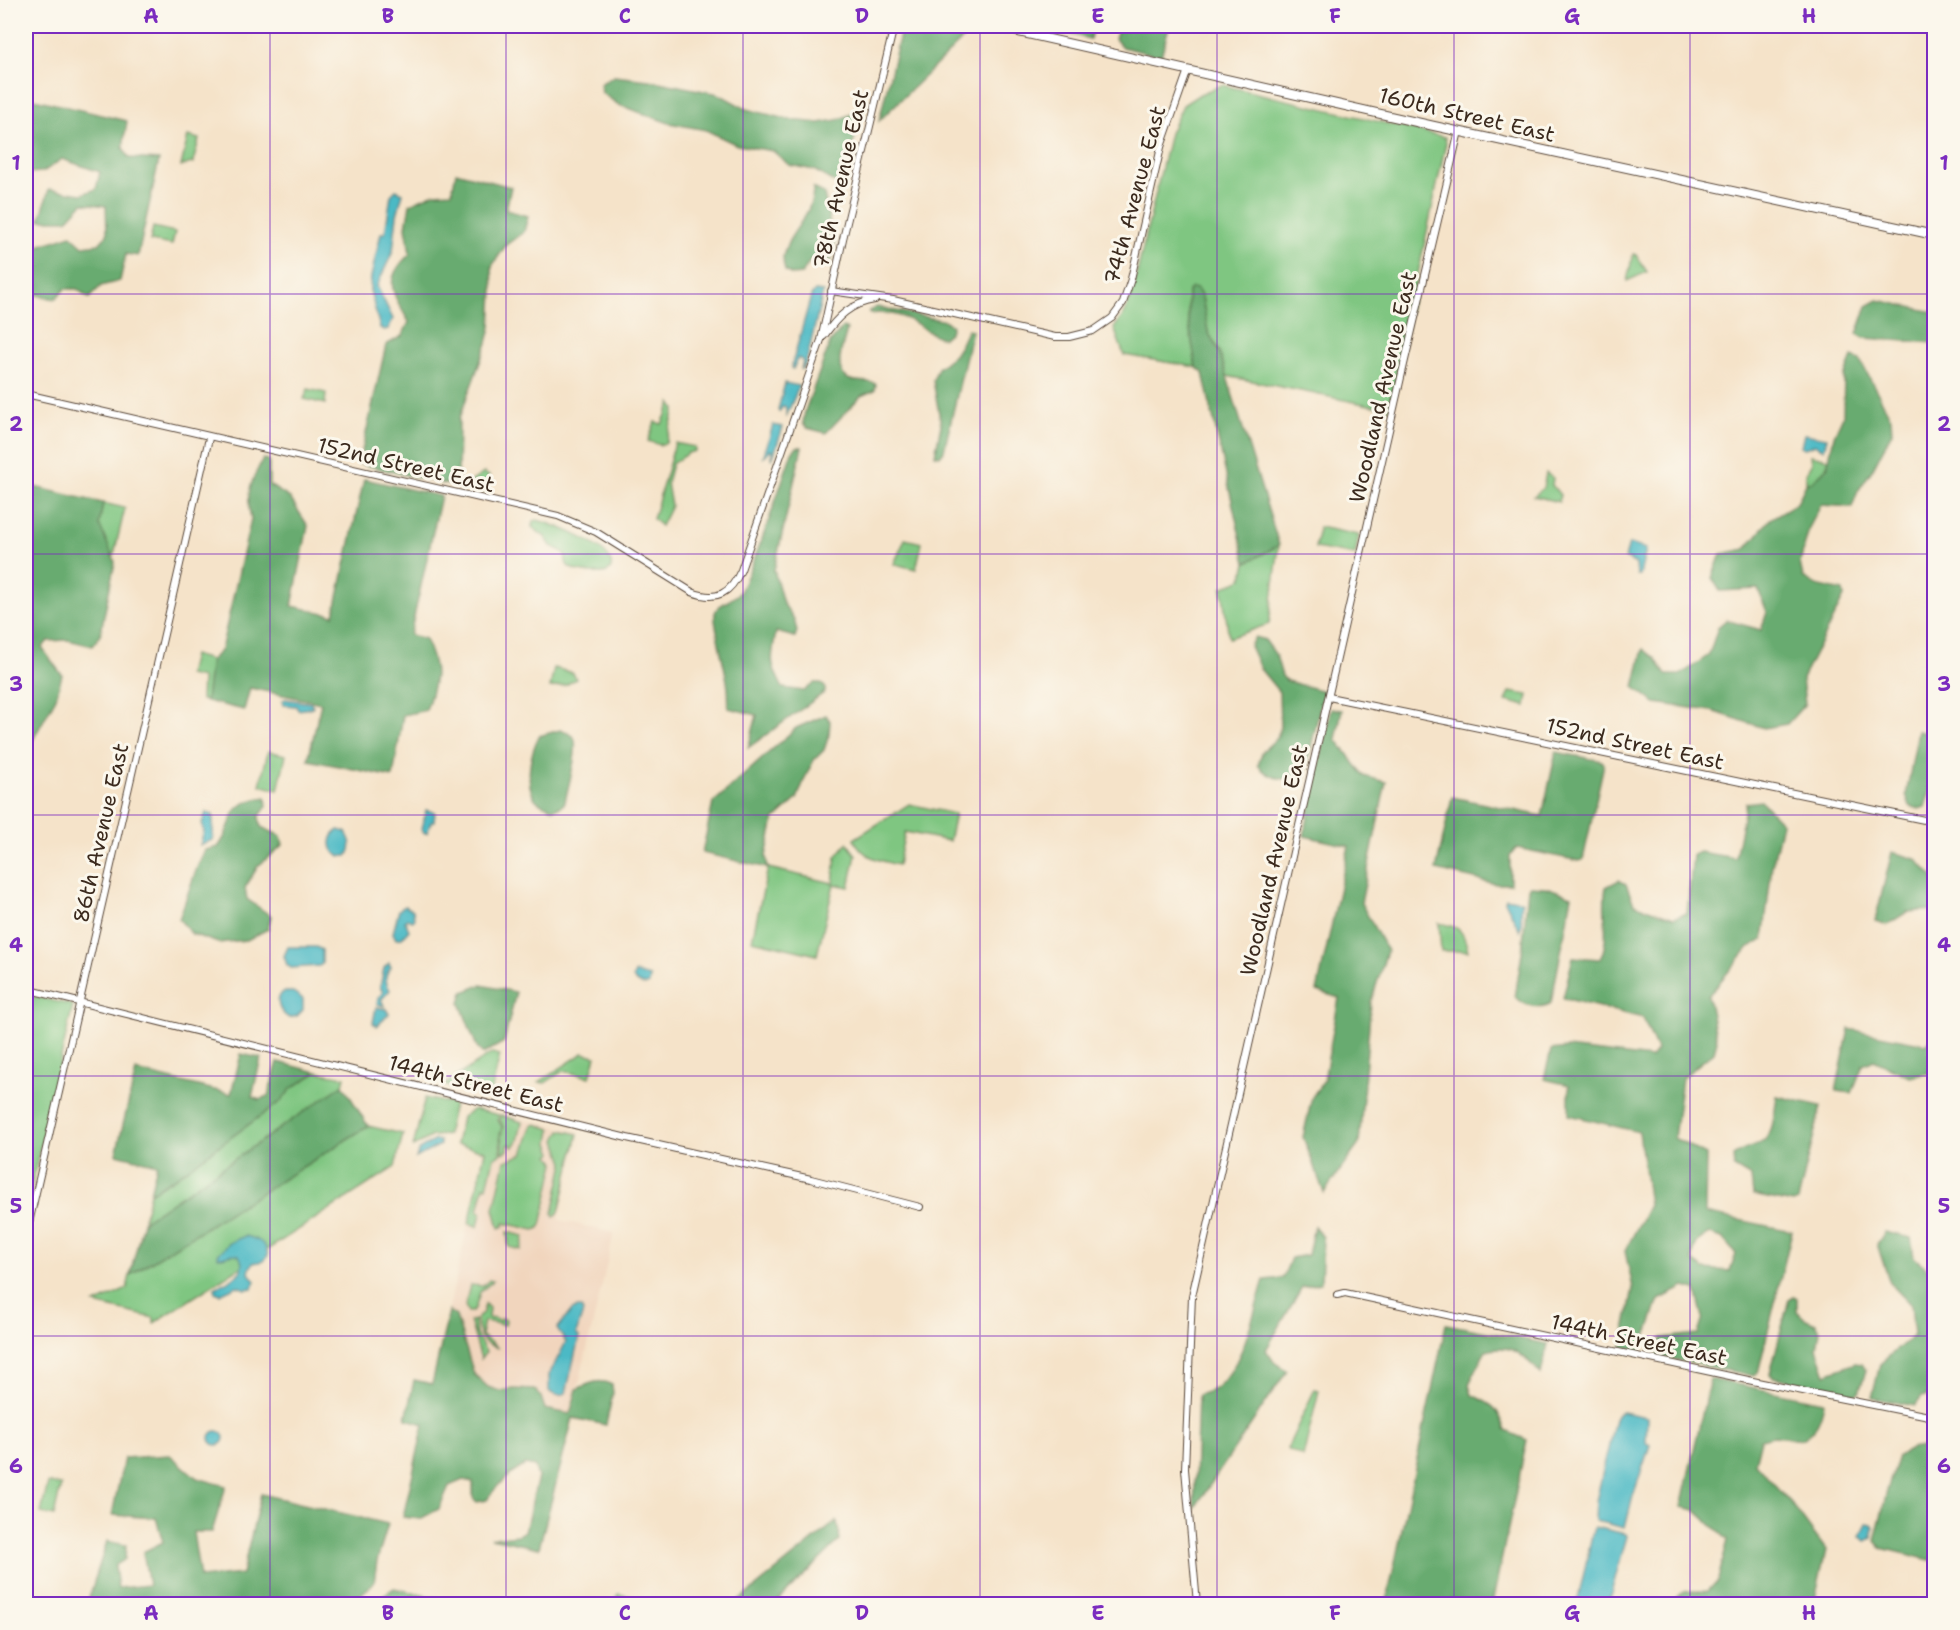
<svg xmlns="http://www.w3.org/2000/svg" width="1960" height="1630" font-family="'Shantell Sans',sans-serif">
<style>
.built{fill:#f1d5bd}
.green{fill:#7fc681;stroke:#5d7850;stroke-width:1.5}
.forest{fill:#67ab6f;stroke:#516a46;stroke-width:1.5;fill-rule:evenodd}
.water{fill:#4cb9c5;stroke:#447272;stroke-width:1.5}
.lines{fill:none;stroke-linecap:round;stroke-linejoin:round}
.tertiary-casing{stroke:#574638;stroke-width:8}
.secondary-casing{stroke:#574638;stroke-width:10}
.tertiary{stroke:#fff;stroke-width:6}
.secondary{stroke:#fff;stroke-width:8}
.grid{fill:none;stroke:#7b2cbf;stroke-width:1.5;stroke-opacity:0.55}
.labels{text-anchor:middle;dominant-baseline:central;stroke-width:6;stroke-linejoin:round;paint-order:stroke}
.street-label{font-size:21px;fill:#3b2a1e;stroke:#fbf7ec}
.neatline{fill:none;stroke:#7b2cbf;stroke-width:2}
.grid-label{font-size:20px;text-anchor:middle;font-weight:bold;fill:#7b2cbf}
</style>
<rect width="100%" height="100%" fill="#fbf7ec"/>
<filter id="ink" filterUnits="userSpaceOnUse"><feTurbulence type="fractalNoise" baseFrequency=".0167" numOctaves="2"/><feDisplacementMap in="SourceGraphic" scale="12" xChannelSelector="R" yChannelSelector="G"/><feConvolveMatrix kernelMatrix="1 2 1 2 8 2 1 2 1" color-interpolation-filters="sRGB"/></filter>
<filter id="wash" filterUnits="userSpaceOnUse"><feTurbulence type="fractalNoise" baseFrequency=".008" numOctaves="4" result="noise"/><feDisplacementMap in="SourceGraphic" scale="24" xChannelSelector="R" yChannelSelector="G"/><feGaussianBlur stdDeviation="1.35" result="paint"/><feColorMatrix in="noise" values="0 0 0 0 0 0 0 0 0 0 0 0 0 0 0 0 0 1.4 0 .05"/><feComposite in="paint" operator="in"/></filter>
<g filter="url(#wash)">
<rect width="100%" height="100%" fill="#f5e3c9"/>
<polygon class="built" points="493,1113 579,1132 559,1220 614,1233 571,1417 432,1384"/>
<g class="green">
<polygon points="1222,85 1445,137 1446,143 1389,409 1227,376 1219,351 1208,332 1202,297 1192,288 1188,292 1188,317 1196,367 1124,355 1114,328 1125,313 1132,294 1170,133 1183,105 1200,94"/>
<polygon points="188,136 199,139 193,163 181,166"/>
<polygon points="153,227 175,232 172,245 150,241"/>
<polygon points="1633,254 1636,255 1647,272 1627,281"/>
<polygon points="308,389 326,393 325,404 304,399"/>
<polygon points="671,403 675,409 666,443 660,445 648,441 655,422 662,424"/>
<polygon points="675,443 695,447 695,451 688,453 672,464 667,483 671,506 661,526 653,519"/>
<path d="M 1811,455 L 1829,459 C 1826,471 1818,479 1806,484 L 1806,473 L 1812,463 Z"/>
<polygon points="484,473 489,476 485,493 462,488"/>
<polygon points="1546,473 1553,478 1552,485 1560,495 1559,502 1534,496 1543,488"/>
<polygon points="103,503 125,508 113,558 99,524"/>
<path d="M 537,520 C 552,524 617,547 611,568 C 609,577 574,573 568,566 C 565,563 566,558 565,553 L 551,546 L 545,537 L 532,527 L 533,521 Z"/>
<polygon points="1319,527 1359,535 1355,555 1315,548"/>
<polygon points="905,539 922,543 916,569 894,564"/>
<polygon points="1279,545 1269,624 1229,638 1222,588 1242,579 1246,563"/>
<polygon points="193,655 211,660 206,701 201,700 202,678 188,675"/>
<polygon points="554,668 573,673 576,679 566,685 550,688"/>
<polygon points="1510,692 1528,695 1526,706 1506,701"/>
<polygon points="268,751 286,755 278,790 260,785"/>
<path d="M 909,804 L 955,814 L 949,841 L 905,832 L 898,865 C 878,860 863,858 854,839 Z"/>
<polygon points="847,843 856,855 849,887 834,884 817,955 752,940 768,868 833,883 836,857"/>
<path d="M 1439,923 C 1460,927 1463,929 1468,951 L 1441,951 Z"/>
<polygon points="26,995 73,1005 26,1210"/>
<polygon points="492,1053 500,1055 490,1097 444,1085"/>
<polygon points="583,1053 596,1056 590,1077 563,1071 545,1083 539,1082"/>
<polygon points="317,1072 345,1077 343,1085 143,1222 150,1193 176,1177 280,1102 292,1088"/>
<polygon points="425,1098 454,1104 447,1135 432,1136 413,1147"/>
<polygon points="474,1109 499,1115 498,1120 502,1127 500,1134 501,1153 494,1158 487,1187 484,1186 478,1211 481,1212 478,1227 469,1223 485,1151 456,1144 462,1117"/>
<polygon points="501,1115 522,1122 518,1141 513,1148 510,1144 508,1145 508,1150 503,1153 501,1135 503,1127 500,1120"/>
<polygon points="536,1124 551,1129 549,1143 553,1153 550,1155 555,1163 541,1225 538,1229 534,1230 504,1223 504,1226 499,1228 494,1209 505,1161 523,1154 532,1126"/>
<polygon points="368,1126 403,1134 395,1167 154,1323 154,1318 95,1304 127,1289 130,1275"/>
<polygon points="561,1130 578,1134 559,1212 554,1217 553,1213 564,1163 556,1140"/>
<polygon points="507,1232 524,1236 521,1250 509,1247"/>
<polygon points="489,1280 493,1281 480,1292 475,1309 472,1312 468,1312 465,1306 470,1285 483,1286"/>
<path d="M 485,1304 L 489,1308 L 488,1317 L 490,1319 L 494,1318 L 499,1321 L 502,1318 L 506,1320 L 505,1325 L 484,1321 L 481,1335 L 498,1348 C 480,1343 479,1336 477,1319 L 483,1312 Z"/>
<polygon points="475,1320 476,1334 486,1352 481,1359 470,1321"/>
<polygon points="1315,1389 1319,1390 1303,1457 1287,1449"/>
<polygon points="48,1483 61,1485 54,1516 41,1513"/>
<polygon points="618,1594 643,1599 642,1604 616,1604"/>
</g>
<g class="forest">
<polygon points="902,26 952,26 971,31 879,121"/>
<polygon points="1040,26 1093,26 1090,39"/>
<polygon points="1119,26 1168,26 1169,27 1161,56 1122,47 1115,39"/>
<polygon points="614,76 649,80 719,94 746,109 791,120 819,123 837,120 862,110 842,187 814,170 789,165 773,151 737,145 706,130 669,123 619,105 602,93 600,84"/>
<polygon points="26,97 127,121 123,148 129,158 159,160 138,256 126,254 120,281 101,286 89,298 77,289 65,289 55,299 26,293 35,247 71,235 83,246 99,244 107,235 106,206 83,203 67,220 40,220 49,189 82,194 96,189 100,172 62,159 43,172 27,173"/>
<path d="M 456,172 L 511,187 L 506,210 L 528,216 L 524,232 L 506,245 L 492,266 L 493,291 L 491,327 L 487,343 L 459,419 L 458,487 L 359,464 L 386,345 L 402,336 L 409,322 C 393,294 381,280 410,254 L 406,227 L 410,204 L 434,193 L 452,192 Z"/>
<path d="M 813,188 L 824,193 L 832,234 L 835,241 L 831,261 L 819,256 L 811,259 L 802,274 L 792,275 L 785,271 C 784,267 783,261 783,257 C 788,231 814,216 813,188 Z"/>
<polygon points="1192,288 1197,289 1202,297 1208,332 1219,351 1279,545 1246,563 1203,373 1196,367 1188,316 1188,292"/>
<polygon points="1878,300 1934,312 1934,343 1864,338 1857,334 1867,306"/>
<path d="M 877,307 L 946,321 L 952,326 L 950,332 L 943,338 C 933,336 926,330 917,324 C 903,315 887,311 871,314 L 869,311 Z"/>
<path d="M 843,327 L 847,329 C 844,343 832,369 848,379 C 855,383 868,380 876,384 L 875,390 L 861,396 L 826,433 L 807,428 L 803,423 L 805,411 L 830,343 Z"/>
<polygon points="968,329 972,331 944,451 940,456 935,455 941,425 933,380 938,368 954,355 960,346"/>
<polygon points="1852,357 1860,360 1891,418 1892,432 1872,470 1858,491 1852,507 1821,505 1809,528 1800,563 1803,577 1816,585 1843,591 1844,597 1802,679 1805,704 1787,724 1764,728 1712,711 1655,703 1634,687 1643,649 1655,658 1666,675 1680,675 1709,655 1718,627 1726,620 1761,630 1767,612 1758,589 1720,591 1712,578 1721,554 1746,549 1770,519 1797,503 1806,484 1813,481 1827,468 1834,436 1843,416 1844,377"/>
<path d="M 797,447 L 802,447 L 774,570 L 783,603 L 794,619 L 797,631 L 795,637 L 776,632 C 771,659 769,663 783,688 L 804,691 L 814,683 L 820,683 L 825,687 L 825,692 L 748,748 L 757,715 L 728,708 C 731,682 720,657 717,631 C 716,626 714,618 715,613 C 717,603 735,601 741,590 C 762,545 776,498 792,452 Z"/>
<path d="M 263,459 L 269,460 L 269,485 L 290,498 L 308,526 L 292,606 L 334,615 L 364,479 L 441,496 L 410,635 L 425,639 C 439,670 437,678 426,710 L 403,715 L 393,777 L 308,760 L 321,703 L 250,688 L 244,710 L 206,701 L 211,660 L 221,650 L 251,519 C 245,494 251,481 263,459 Z"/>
<polygon points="26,485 103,503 99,524 115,562 100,636 92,646 68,640 48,641 42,648 62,675 56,698 26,752"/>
<path d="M 1255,637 L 1265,640 L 1276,655 L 1282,676 L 1287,681 L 1324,691 L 1303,781 C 1284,778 1270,781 1258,765 L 1263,751 L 1277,738 L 1280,727 L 1279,692 L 1261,670 L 1250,646 Z"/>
<polygon points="1331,709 1342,710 1336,739 1364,776 1386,782 1361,903 1387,951 1371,1002 1359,1144 1324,1193 1303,1137 1312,1097 1324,1080 1339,998 1317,991 1349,846 1304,836"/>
<polygon points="826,715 830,721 829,735 824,750 814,760 805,778 797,799 774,820 766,856 768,868 702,853 713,803 796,728"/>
<path d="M 560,730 C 564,732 570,733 573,736 C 581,744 567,790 565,802 L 562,806 L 553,809 C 548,806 540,804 536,800 C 524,785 530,753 539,736 Z"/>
<polygon points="1918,731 1934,735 1934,778 1925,807 1919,809 1910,806 1906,795"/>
<polygon points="1556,752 1602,761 1604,764 1583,860 1579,861 1517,848 1510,855 1510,884 1496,884 1436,870 1452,797 1542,816"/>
<path d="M 266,797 L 267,806 L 259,817 L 261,827 L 281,836 L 283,845 L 258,866 L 245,888 L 247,899 L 271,916 L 268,929 L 247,940 L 218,943 L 192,934 L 179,919 L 196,870 L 205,850 L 218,847 C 237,823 223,803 266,797 Z"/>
<path d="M 1761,801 L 1782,823 L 1772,866 L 1763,940 L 1749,947 L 1708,996 L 1717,1041 L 1714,1052 L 1682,1078 L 1674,1138 L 1706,1155 L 1705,1213 L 1792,1231 L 1758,1373 L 1754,1376 L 1657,1356 L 1662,1338 L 1698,1334 L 1703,1318 L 1696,1290 L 1684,1287 L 1659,1300 L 1641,1351 L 1622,1347 L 1633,1288 L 1625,1251 L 1649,1205 L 1639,1132 L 1569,1115 L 1569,1085 L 1544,1079 L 1551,1050 L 1567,1048 L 1651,1058 L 1657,1050 L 1643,1018 L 1563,998 L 1573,957 L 1600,959 C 1611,938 1601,911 1606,887 L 1619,880 L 1626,884 L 1634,904 L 1674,918 L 1687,913 L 1693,855 L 1699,852 L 1735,858 L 1746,803 ZM 1710,1234 L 1722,1238 L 1736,1254 L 1730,1271 L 1704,1269 L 1693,1261 C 1693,1246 1697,1239 1710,1234 Z"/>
<polygon points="1892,852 1916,859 1934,878 1934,910 1907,912 1887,925 1875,921"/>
<path d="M 1530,886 L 1546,887 L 1572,896 L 1551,1003 C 1540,1010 1524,1006 1515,997 L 1522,953 L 1528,888 Z"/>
<polygon points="481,985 516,992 504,1042 483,1054 477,1047 460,1003 463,992"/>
<polygon points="1849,1029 1926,1044 1934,1037 1934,1072 1910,1077 1874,1060 1863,1065 1852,1093 1836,1091"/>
<polygon points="241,1054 261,1058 252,1097 260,1100 268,1096 278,1062 317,1072 292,1088 280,1102 176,1177 150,1193 157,1164 116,1154 136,1071 231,1094"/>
<polygon points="343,1085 368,1126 130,1275 143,1222"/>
<path d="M 1777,1096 L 1821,1106 L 1798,1201 L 1793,1203 L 1753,1195 L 1751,1177 L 1734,1167 L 1733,1156 C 1741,1150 1749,1148 1759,1144 C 1775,1136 1774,1112 1777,1096 Z"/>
<path d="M 1314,1226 L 1323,1237 L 1321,1283 L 1302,1287 L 1266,1350 L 1274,1362 L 1287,1371 L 1194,1509 L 1198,1395 C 1204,1393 1211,1391 1216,1388 C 1244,1365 1253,1314 1264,1280 L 1283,1278 L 1291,1258 L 1308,1255 Z"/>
<polygon points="1885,1232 1911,1238 1914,1257 1934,1274 1934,1394 1922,1397 1915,1406 1872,1398 1880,1364 1914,1335 1911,1305 1890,1283 1877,1244"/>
<polygon points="1794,1296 1797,1298 1797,1311 1804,1318 1816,1323 1820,1331 1817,1348 1826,1374 1855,1363 1862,1364 1866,1370 1859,1393 1856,1394 1773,1377 1770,1374 1789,1299"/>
<path d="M 449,1311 L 456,1316 L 474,1374 L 488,1387 L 500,1391 L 514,1389 L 536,1390 L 541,1397 L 545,1409 L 570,1414 L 577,1389 C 590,1383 599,1378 612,1385 L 613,1393 L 606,1425 L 573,1418 L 539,1548 L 491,1538 L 518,1535 L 525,1531 L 538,1477 L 535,1467 L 525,1465 C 509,1475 497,1484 487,1500 L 477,1502 L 473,1498 L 473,1482 L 463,1480 L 449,1486 L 439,1509 L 420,1519 L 403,1517 L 424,1424 L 406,1419 L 414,1380 L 432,1384 Z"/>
<path d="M 1446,1324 L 1548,1344 L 1541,1374 C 1523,1355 1514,1343 1486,1350 L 1469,1384 L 1472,1395 C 1494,1405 1498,1408 1506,1431 L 1527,1440 L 1492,1604 L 1386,1604 Z"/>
<path d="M 1710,1379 L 1824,1402 C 1821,1420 1817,1428 1803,1439 L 1773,1436 L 1761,1439 L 1755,1463 L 1792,1504 L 1826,1550 L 1814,1604 L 1673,1604 C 1679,1587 1692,1592 1708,1591 L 1718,1580 L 1728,1540 L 1695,1510 L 1681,1507 Z"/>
<polygon points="1929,1446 1934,1447 1934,1561 1881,1548 1875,1541 1887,1491 1898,1456 1910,1449"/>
<polygon points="170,1455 197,1478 226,1486 212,1532 193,1532 200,1578 242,1574 261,1494 388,1524 377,1561 374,1583 360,1595 316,1602 315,1604 104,1604 88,1601 107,1541 126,1545 125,1559 115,1566 118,1588 149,1585 143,1552 163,1542 156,1518 112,1515 124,1458"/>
<polygon points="837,1521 840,1540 775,1604 735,1604"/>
<polygon points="394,1588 454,1602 454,1604 369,1604"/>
</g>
<g class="water">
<polygon points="396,190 403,193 397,215 393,251 377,286 393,319 388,329 384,330 380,328 370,290 371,277 381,233 385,233 391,195"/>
<polygon points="815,291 823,292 806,363 801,370 803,360 798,358 793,369 791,368 811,296"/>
<polygon points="785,383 799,386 786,417 786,407 783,406 779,412 778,410"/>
<polygon points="773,425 783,427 772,460 772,451 770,450 763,458"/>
<polygon points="1804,434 1827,438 1824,449 1820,448 1815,444 1805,448 1801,447"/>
<polygon points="1629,544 1646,549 1640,575 1637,575 1636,564 1625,558"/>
<polygon points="285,699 311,703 313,706 311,708 298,710 296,706 283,705 282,701"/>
<polygon points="426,810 435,812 434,821 431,822 427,833 424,833 422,829"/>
<polygon points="206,812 213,815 213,840 200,845 204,832 202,824"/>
<path d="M 338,830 L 346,832 C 351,841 353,847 347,856 C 331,859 325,840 338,830 Z"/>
<path d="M 1506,898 L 1522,901 C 1520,911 1523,921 1520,931 L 1505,901 Z"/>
<polygon points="404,906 413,910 414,920 412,921 407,919 405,921 409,930 402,938 396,939 393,933 399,910"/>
<polygon points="288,947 316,947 322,950 322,964 319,966 291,968 287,965 284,956"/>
<path d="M 389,963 L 391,967 C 384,975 385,981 390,990 L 381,1000 L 385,1006 L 377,1004 L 378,998 L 383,992 L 380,987 L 384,968 Z"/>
<path d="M 635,973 L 650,977 L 649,984 C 643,987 635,983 633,977 Z"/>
<path d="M 283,992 L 293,992 L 303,999 L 303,1010 L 297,1016 L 289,1018 C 279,1012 274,1000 283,992 Z"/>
<polygon points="376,1007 386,1009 389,1014 377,1026 373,1023"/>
<polygon points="435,1140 440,1141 440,1145 416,1158 419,1150"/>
<path d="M 245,1236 C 257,1239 266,1242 268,1255 L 264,1261 L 253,1263 L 250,1268 L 249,1273 L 255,1281 L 252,1288 L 246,1289 L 237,1286 L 220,1294 L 215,1292 L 215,1288 C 228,1280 250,1275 239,1255 C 231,1252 225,1258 218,1257 L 218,1254 L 231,1242 Z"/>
<path d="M 578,1308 L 581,1308 L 583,1312 L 576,1334 L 579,1337 L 566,1393 C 561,1397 554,1396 549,1391 L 549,1375 L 566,1342 L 557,1329 L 572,1310 Z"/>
<polygon points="1622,1412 1647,1417 1646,1443 1650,1445 1633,1496 1625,1528 1595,1521 1596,1501 1615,1419 1618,1414"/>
<circle cx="217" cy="1438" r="7"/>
<polygon points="1867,1524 1872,1525 1874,1528 1872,1538 1866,1541 1861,1536"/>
<polygon points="1594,1527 1626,1534 1627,1536 1608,1604 1577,1604"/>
</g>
</g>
<g filter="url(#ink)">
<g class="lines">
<g class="tertiary-casing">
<g id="tertiary">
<polyline points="831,291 893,300 1055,337 1069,337 1093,331 1112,318 1123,303 1131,279 1161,147 1188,70"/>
<path d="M 824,336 C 837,317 851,303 875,300"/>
<path d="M 26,394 L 558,516 L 596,532 L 692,592 C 717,602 731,593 741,570 L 821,340 L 843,239 L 894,26"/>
<polyline points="1329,697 1934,822"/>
<polyline points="26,989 627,1138 811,1179 920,1207"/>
<polyline points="26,1236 209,438"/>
<polyline points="1337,1295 1345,1293 1762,1383 1934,1417"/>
<polyline points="1197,1604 1185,1469 1192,1296 1402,373 1459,131"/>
</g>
</g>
<g class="secondary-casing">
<polyline id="secondary" points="992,26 1434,126 1934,235"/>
</g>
<use href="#tertiary" class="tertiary"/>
<use href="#secondary" class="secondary"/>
</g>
</g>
<path class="grid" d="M 270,26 L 270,1604M 506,26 L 506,1604M 743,26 L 743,1604M 980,26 L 980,1604M 1217,26 L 1217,1604M 1454,26 L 1454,1604M 1690,26 L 1690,1604M 26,294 L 1934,294M 26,554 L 1934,554M 26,815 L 1934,815M 26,1076 L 1934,1076M 26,1336 L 1934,1336"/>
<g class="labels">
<g class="street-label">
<text transform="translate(1467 115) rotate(13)">160th Street East</text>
<text transform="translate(841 179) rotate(-77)">78th Avenue East</text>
<text transform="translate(1135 195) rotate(-75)">74th Avenue East</text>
<text transform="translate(1383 387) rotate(-77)">Woodland Avenue East</text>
<text transform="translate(406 465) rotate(13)">152nd Street East</text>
<text transform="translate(1635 744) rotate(12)">152nd Street East</text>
<text transform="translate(101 833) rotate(-77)">86th Avenue East</text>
<text transform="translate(1274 860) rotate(-77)">Woodland Avenue East</text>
<text transform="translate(476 1084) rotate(14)">144th Street East</text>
<text transform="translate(1639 1340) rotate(12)">144th Street East</text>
</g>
</g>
<rect width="1960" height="1630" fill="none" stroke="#fbf7ec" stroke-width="66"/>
<rect x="33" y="33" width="1894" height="1564" class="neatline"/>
<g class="grid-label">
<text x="151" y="23">A</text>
<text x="388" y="23">B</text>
<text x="625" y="23">C</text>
<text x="862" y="23">D</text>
<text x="1098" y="23">E</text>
<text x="1335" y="23">F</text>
<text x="1572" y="23">G</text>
<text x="1809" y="23">H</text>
<text x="16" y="170">1</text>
<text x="1944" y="170">1</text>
<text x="16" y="431">2</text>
<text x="1944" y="431">2</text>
<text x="16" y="691">3</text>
<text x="1944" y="691">3</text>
<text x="16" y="952">4</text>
<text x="1944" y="952">4</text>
<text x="16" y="1213">5</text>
<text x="1944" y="1213">5</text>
<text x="16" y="1473">6</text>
<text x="1944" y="1473">6</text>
<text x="151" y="1620">A</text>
<text x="388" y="1620">B</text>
<text x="625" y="1620">C</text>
<text x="862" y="1620">D</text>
<text x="1098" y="1620">E</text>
<text x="1335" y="1620">F</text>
<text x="1572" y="1620">G</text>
<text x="1809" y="1620">H</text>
</g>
</svg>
